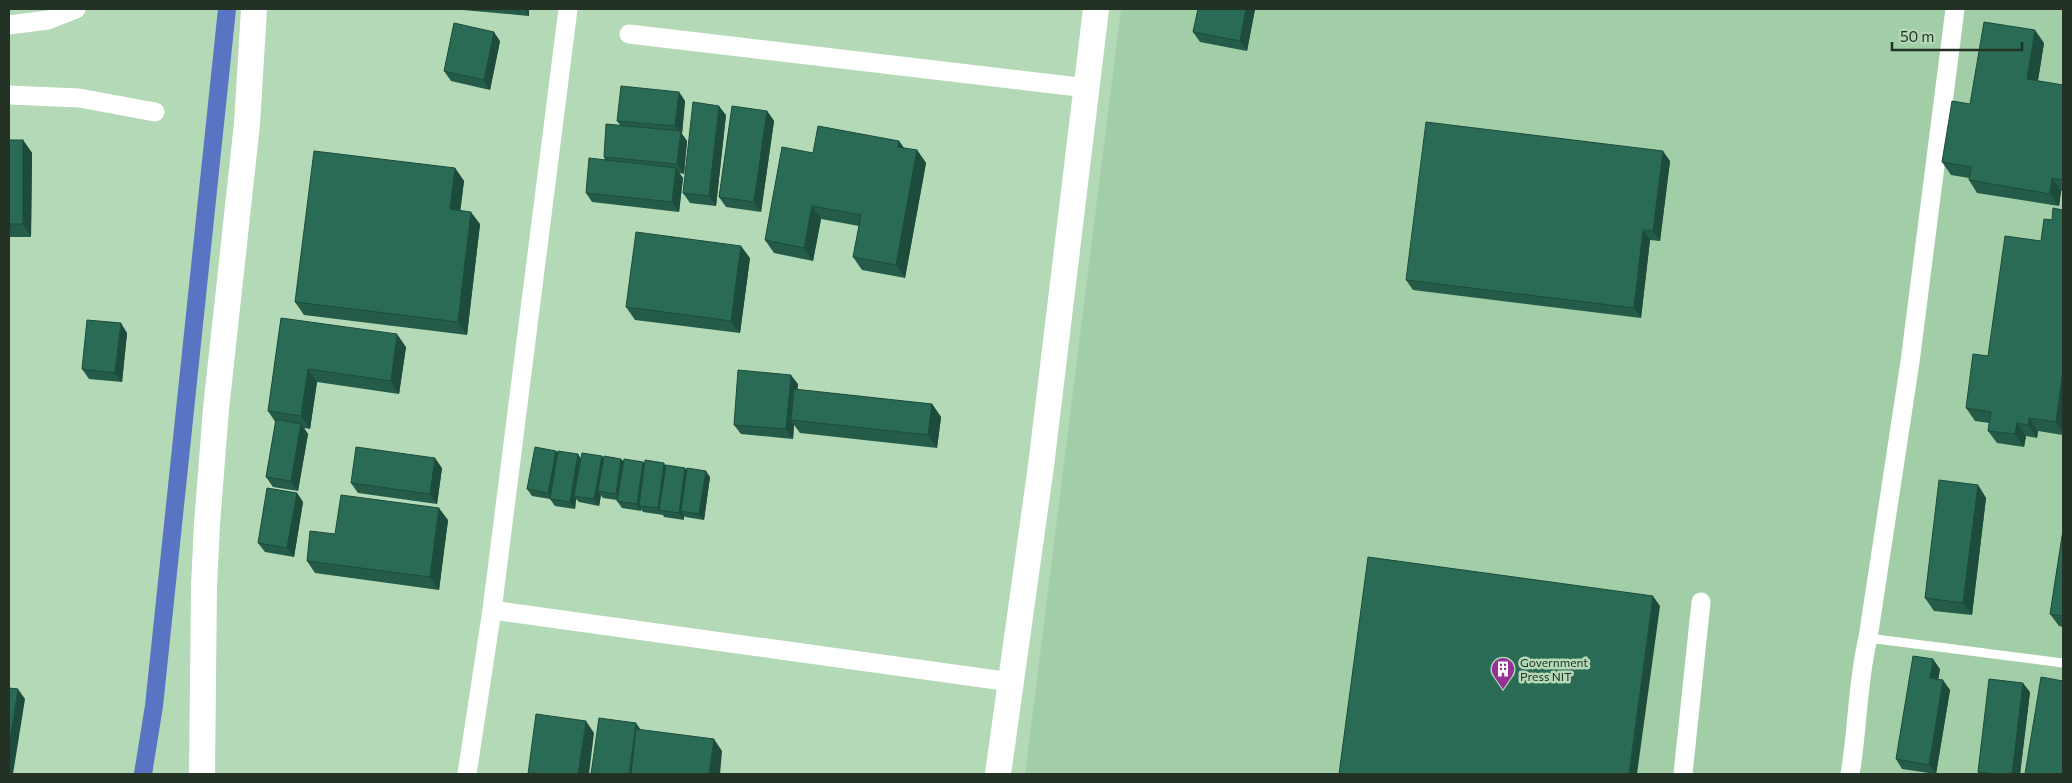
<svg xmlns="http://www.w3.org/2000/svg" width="2072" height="783" font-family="Commissioner,sans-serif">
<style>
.built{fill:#a2cea7}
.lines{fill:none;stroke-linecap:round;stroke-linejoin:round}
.canal{stroke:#5874c3;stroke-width:18}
.lane{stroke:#fff;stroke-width:9}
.street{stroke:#fff;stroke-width:19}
.secondary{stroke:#fff;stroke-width:26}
.wall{fill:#245c49}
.shaded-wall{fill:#1d4b3c}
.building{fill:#2a6b55;stroke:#1d4b3c}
.labels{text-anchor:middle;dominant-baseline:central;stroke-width:5;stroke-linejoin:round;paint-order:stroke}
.poi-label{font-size:12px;fill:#233225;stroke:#b3d9b6;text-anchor:start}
</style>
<rect width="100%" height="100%" fill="#b3d9b6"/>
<polygon class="built" points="1121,9 2063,9 2063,774 1025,774"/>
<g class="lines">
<polyline class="canal" points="143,774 154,706 227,9"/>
<polyline class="lane" points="1868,638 2063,663"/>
<g class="street">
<polyline points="9,25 48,20 76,9"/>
<polyline points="629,34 1087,88"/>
<polyline points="9,95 79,98 155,112"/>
<polyline points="492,610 1011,682"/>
<polyline points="467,774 492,610 568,9"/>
<polyline points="1683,774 1701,602"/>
<path d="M 1850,774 C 1858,729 1857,683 1868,638 L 1910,362 L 1955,9"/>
</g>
<g class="secondary">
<polyline points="202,774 204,586 207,524 216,409 247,124 254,9"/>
<polyline points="998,774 1041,466 1096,9"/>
</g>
</g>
<g class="wall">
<polygon points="452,9 529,9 529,16"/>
<polygon points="1255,9 1247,51 1200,42 1193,32"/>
<polygon points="500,41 490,90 451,81 444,71"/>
<polygon points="2044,43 2038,81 2063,85 2063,191 2061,191 2059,206 1977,193 1969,180 1969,178 1951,175 1942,162 1970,104"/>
<polygon points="679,92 685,101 682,134 687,141 684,174 679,173 683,178 679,212 592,202 586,193 605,160 604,157 621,126 617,121"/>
<polygon points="767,111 774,121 761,212 726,207 719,197"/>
<polygon points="726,115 716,206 690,203 683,193"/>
<polygon points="9,140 23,140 32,153 31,237 9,237"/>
<polygon points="899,141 904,148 917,150 926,163 905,278 862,270 853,257 859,226 821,219 813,261 774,253 765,240 813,153"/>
<polygon points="1670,161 1660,241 1650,240 1641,318 1413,290 1406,280"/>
<polygon points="455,168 464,181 460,210 480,224 467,335 304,315 295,302"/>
<polygon points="2063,210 2063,435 2038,431 2037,438 2026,436 2024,447 1997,443 1988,431 1989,423 1975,421 1966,408 1988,356 2052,220"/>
<polygon points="750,258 740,333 635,320 626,307"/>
<polygon points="281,318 406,347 399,394 317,382 310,429 304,428 308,434 298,491 273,487 266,477 276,423 268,411"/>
<polygon points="127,333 122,382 89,379 82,369"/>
<polygon points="798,384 797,390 932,404 941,417 937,448 800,433 794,425 793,439 741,434 734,425"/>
<polygon points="556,451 558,453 578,454 581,459 602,456 603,458 621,459 623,461 643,462 644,463 685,468 687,470 710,477 704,520 685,517 684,516 684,520 664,517 663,515 643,512 641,509 641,511 622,508 617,501 617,500 603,498 601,495 599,506 579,502 576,499 575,509 555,506 550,499 532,496 527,489"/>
<polygon points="442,468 437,504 358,493 351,483"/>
<polygon points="1978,485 1986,498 1972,615 1934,611 1925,598"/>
<polygon points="297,493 303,502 294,557 265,552 258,543"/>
<polygon points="448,520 439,590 315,573 307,561 335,534"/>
<polygon points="2063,530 2063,627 2059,626 2050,614"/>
<polygon points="1940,669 1938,679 1950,690 1936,774 1902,769 1896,759"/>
<polygon points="2030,692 2020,774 1979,774 1978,772"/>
</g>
<g class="shaded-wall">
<polygon points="524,9 529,9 529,16"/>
<polygon points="1246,9 1255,9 1247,51 1240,41"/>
<polygon points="2035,30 2044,43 2036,92 2027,79"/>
<polygon points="494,32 500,41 490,90 484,80"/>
<polygon points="679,92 685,101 682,134 687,141 684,174 677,164 680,133 675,126"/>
<polygon points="719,106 726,115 716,206 709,196"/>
<polygon points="767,111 774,121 761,212 754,202"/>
<polygon points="23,140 32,153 31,237 23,224"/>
<polygon points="899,141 908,154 898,147"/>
<polygon points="917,150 926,163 905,278 896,265"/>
<polygon points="1663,151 1670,161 1660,241 1653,231"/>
<polygon points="455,168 464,181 459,222 450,209"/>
<polygon points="676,168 683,178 679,212 672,202"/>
<polygon points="2052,178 2061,191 2059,206 2050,194"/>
<polygon points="812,206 821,219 813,261 804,248"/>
<polygon points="471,212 480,224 467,335 458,322"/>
<polygon points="1643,230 1650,240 1641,318 1634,308"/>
<polygon points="741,246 750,258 740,333 731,321"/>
<polygon points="121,323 127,333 122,382 115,373"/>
<polygon points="397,334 406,347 399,394 391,381"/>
<polygon points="308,369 317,382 310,429 301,416"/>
<polygon points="2063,370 2063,433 2056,422"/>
<polygon points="791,375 798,384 795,421 791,420 794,425 793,439 786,429"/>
<polygon points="932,404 941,417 937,448 928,435"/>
<polygon points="2029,418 2038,431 2037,438 2028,425"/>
<polygon points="2017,423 2026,436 2024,447 2015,434"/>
<polygon points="301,424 308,434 298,491 291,481"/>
<polygon points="556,451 561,457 553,500 548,493"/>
<polygon points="578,454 582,461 574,496 576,499 575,509 570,502"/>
<polygon points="602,456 607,463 598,491 601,495 599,506 594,499"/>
<polygon points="435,458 442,468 437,504 430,494"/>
<polygon points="621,459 626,465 620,500 616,494"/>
<polygon points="643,462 648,468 639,506 641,509 641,511 637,504"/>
<polygon points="664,463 669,470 660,510 658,508"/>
<polygon points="685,468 690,474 681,511 684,516 684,520 679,513"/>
<polygon points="706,471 710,477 704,520 699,514"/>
<polygon points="1978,485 1986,498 1972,615 1963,603"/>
<polygon points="297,493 303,502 294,557 287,548"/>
<polygon points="439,508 448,520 439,590 430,577"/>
<polygon points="1653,596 1660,606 1637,774 1629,774"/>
<polygon points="1933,659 1940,669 1937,688 1930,678"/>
<polygon points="1943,680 1950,690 1936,774 1929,765"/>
<polygon points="2023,683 2030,692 2020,774 2012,774"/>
<polygon points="18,689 25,699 13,774 11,774 9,771 9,746"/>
<polygon points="586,721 594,733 589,774 578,774"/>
<polygon points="636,723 643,733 637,774 629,774"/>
<polygon points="714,739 722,751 720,774 709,774"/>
</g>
<g class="building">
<polygon points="1198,9 1246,9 1240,41 1193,32"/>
<polygon points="1984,22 2035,30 2027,79 2063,85 2063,180 2052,178 2050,194 1969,180 1971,167 1942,162 1952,101 1970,104"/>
<polygon points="454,23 494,32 484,80 444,71"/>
<polygon points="621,86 679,92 675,126 617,121"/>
<polygon points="693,102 719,106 709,196 683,193"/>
<polygon points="732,106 767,111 754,202 719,197"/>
<polygon points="1426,122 1663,151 1653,231 1643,230 1634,308 1406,280"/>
<polygon points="606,124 681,131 677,164 604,157"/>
<polygon points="818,126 899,141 898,147 917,150 896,265 853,257 861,215 812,206 804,248 765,240 782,147 813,153"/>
<rect x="9" y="140" width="14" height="84"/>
<polygon points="314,151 455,168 450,209 471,212 458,322 295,302"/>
<polygon points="589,158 676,168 672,202 586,193"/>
<polygon points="2053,208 2063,210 2063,370 2056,422 2029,418 2028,425 2017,423 2015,434 1988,431 1991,412 1966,408 1973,354 1988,356 2005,236 2041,241 2044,219 2052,220"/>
<polygon points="636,232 741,246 731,321 626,307"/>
<polygon points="281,318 397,334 391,381 308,369 301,416 268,411"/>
<polygon points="87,320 121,323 115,373 82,369"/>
<polygon points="738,370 791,375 786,429 734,425"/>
<polygon points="794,389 932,404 928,435 791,420"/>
<polygon points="276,419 301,424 291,481 266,477"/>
<polygon points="356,447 435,458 430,494 351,483"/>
<polygon points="535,447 556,451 548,493 527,489"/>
<polygon points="558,451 578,454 570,502 550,499"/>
<polygon points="582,453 602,456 594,499 574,496"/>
<polygon points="604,456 621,459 616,494 598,491"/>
<polygon points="624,459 643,462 637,504 617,501"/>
<polygon points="645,460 664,463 658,508 639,506"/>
<polygon points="666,465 685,468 679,513 659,510"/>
<polygon points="687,468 706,471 699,514 681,511"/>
<polygon points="1939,480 1978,485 1963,603 1925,598"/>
<polygon points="267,488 297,493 287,548 258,543"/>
<polygon points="341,495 439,508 430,577 307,561 310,531 335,534"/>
<polygon points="2063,530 2063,616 2050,614"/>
<polygon points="1368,557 1653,596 1629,774 1339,774"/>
<polygon points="1913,656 1933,659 1930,678 1943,680 1929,765 1896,759"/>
<polygon points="2041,677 2063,681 2063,774 2025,774"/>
<polygon points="1989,679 2023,683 2012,774 1995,774 1978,772"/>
<polygon points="9,688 18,689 9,746"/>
<polygon points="536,714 586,721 578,774 528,774"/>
<polygon points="599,718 636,723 629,774 591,774"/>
<polygon points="636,729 714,739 709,774 631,774"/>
</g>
<defs>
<g id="building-pin" transform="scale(1.25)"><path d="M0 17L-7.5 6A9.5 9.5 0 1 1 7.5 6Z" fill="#953095" stroke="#b3d9b6"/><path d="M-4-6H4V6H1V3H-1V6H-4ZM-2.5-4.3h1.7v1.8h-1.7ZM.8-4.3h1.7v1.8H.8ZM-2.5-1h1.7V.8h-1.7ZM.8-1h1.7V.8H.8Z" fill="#fff"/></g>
</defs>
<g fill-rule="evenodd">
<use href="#building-pin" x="1503" y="669"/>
</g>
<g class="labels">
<g class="poi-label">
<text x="1520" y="662">Government<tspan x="1520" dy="14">Press NIT</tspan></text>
</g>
</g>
<rect width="2072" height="783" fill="none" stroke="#233225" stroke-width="20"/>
<path d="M1892 42v8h130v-8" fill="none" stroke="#233225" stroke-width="2.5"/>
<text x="1900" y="42" font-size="15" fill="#233225" stroke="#b3d9b6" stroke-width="4" paint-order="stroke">50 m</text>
</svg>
